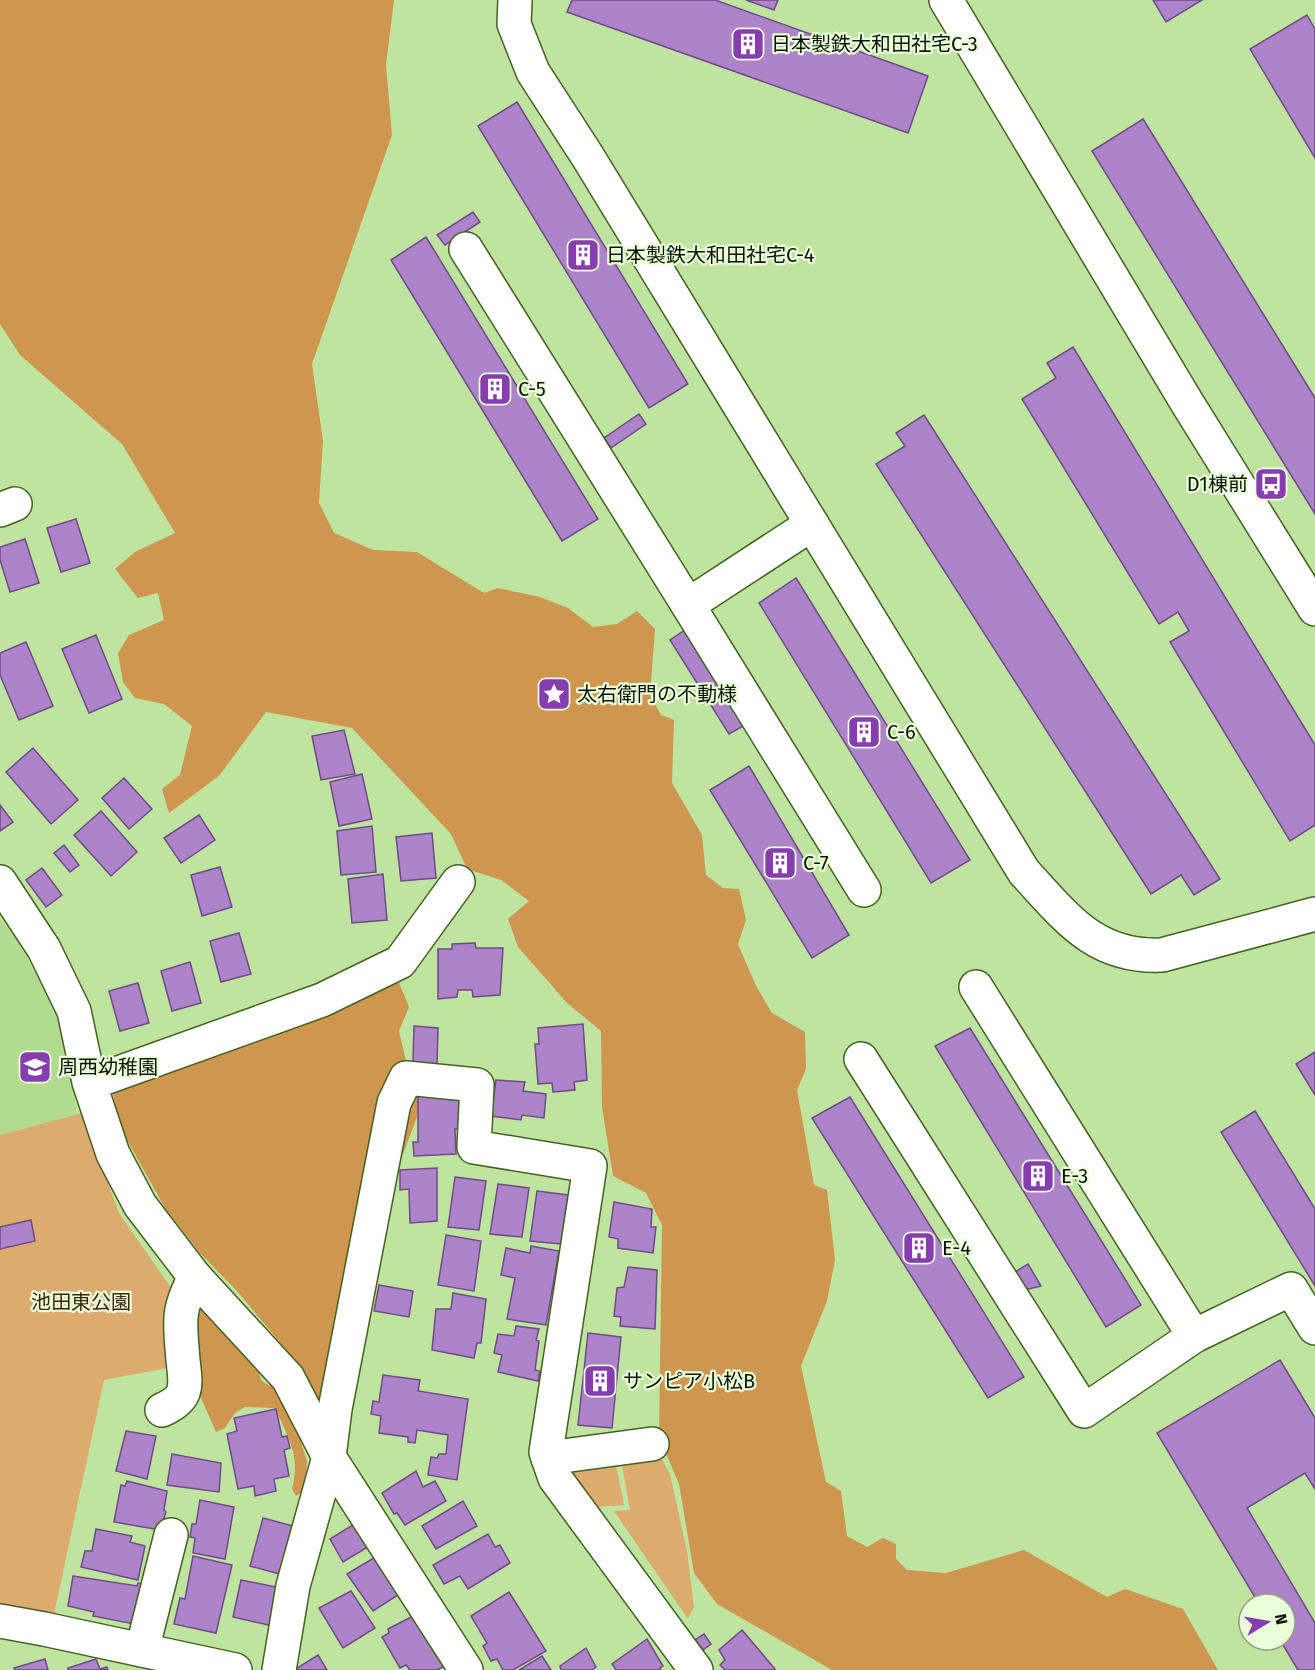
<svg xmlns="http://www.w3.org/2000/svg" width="1315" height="1670" font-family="'Fira Sans','Noto Sans JP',sans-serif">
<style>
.built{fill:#b3db8f}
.green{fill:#ddab6e}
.forest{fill:#cf964f}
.building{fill:#ad83ca;stroke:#6e4b85;stroke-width:1.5}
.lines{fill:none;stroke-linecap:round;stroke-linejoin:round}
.minor-casing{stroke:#446221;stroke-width:36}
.minor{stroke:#fff;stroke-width:33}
.labels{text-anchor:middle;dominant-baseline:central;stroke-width:4.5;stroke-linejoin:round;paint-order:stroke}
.poi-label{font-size:20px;fill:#091500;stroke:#ebfedc;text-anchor:start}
.park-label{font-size:20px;fill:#3e2707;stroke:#ebfedc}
</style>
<rect width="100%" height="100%" fill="#bfe49f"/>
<polygon class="built" points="0,919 13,935 62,1019 77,1114 0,1135"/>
<g class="green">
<polygon points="82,1113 119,1213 176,1295 173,1367 104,1380 53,1619 0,1607 0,1135"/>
<polygon points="661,1458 670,1474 687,1551 694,1607 688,1619 614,1511 630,1510 622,1465"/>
<polygon points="616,1466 624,1505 597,1507 572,1472"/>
</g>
<g class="forest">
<polygon points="0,0 394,0 386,65 392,135 312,364 323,441 319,503 334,533 373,550 417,552 484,593 498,588 540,597 568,608 593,627 617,624 637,611 655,629 650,695 661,715 674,720 672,783 702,835 706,875 723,888 739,889 746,920 738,944 756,986 772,1013 805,1032 806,1069 797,1090 814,1185 827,1190 835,1260 827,1301 801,1366 826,1482 841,1491 847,1536 867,1547 883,1538 896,1544 896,1559 907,1570 946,1573 1024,1550 1107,1597 1125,1589 1183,1609 1218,1670 832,1670 717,1604 694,1573 679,1484 659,1437 662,1225 646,1193 613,1176 602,1107 601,1031 567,1003 518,947 508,919 529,901 501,880 467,869 451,834 352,728 266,712 219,776 169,813 162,789 180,775 192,726 164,704 135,698 123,682 118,653 129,635 164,620 158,593 138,598 115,569 135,552 175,533 122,444 20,355 0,324"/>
<polygon points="397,978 409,1007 399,1031 407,1066 426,1093 403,1154 369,1183 320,1402 288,1352 236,1290 200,1253 165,1208 118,1124 112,1086"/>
<path d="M 192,1305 L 200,1305 L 255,1357 L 261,1380 L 268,1385 L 275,1384 L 285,1393 L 307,1461 L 306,1484 L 303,1491 L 296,1496 L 292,1489 C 301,1456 288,1437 275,1408 L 245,1407 L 235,1413 L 225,1428 L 216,1432 L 195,1384 Z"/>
</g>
<g class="building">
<polygon points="572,0 715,0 928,76 908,133 567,12"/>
<polygon points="746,0 778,0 774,10"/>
<polygon points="1153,0 1202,0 1166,22"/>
<polygon points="1307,15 1315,29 1315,158 1250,49"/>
<polygon points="517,102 688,384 649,408 478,126"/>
<polygon points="1143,119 1315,398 1315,514 1092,151"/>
<polygon points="473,212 480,222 445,245 437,235"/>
<polygon points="426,237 598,519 562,541 391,260"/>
<polygon points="1073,347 1315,745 1315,825 1290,841 1170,642 1189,631 1178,612 1159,624 1022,399 1056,378 1047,363"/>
<polygon points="639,414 646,424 611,448 604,438"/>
<polygon points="924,415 1220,879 1194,895 1181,875 1151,894 876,464 905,446 896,433"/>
<polygon points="76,519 90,563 61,572 47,528"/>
<polygon points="25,539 39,583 10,592 0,560 0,547"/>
<polygon points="796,578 970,860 931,883 759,603"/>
<polygon points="685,630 745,725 729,734 670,640"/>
<polygon points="96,635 122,699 89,713 62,649"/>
<polygon points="26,642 53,706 19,720 0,675 0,653"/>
<polygon points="344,730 355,774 321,780 312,736"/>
<polygon points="33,748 78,800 51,824 6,772"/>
<polygon points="749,766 849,935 812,958 710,790"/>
<polygon points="362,774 372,819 339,826 330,782"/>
<polygon points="124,778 152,809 129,829 102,798"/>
<polygon points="0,805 13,822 0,831"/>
<polygon points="101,811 137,852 111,876 74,835"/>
<polygon points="199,815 215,840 181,863 164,838"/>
<polygon points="372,826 376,872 341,875 337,831"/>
<polygon points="432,833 436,878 401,881 396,837"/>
<polygon points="64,845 79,865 70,872 54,853"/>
<polygon points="220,867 232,907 202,916 191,875"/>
<polygon points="42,868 62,895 46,907 26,880"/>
<polygon points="383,874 387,920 352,923 348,879"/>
<polygon points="239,933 251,974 221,982 210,941"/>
<polygon points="475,943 476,948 503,948 500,995 473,997 472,990 458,990 457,997 438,999 438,949 452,949 452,944"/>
<polygon points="190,962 201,1003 172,1011 161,971"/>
<polygon points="138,983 149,1023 120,1031 109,991"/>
<polygon points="583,1024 587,1080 574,1082 575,1090 553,1092 552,1083 538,1084 535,1044 539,1044 538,1028"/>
<polygon points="414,1026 438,1028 437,1064 413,1062"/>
<polygon points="970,1028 1141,1305 1106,1327 935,1046"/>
<polygon points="1315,1052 1315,1095 1296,1064"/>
<polygon points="496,1080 525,1082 523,1091 546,1094 544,1118 522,1115 521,1120 491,1116"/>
<polygon points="446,1093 462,1094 463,1128 455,1129 456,1154 414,1156 413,1142 418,1142 418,1096"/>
<polygon points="850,1097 1024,1377 988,1398 812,1118"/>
<polygon points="1255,1111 1315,1209 1315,1286 1221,1132"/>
<polygon points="437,1168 437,1221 410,1223 409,1189 400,1190 400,1170"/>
<polygon points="455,1177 486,1181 479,1230 448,1227"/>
<polygon points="498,1184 529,1188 522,1237 490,1234"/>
<polygon points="537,1191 568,1195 561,1244 530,1241"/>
<polygon points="614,1202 652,1209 651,1227 656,1227 653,1253 618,1248 618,1239 609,1237"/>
<polygon points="31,1220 35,1241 0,1249 0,1227"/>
<polygon points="446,1235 481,1241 474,1291 438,1285"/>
<polygon points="531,1246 559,1251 546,1325 507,1319 515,1278 501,1275 506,1248 530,1253"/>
<polygon points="1028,1264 1041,1286 1025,1290 1015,1272"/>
<polygon points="628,1267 657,1270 655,1329 620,1326 621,1317 614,1316 617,1288 624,1287"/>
<polygon points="379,1285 413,1291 409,1317 374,1311"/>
<polygon points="453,1293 486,1299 481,1343 477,1343 474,1358 432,1350 436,1309 451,1309"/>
<polygon points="516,1326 539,1329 536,1340 539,1341 535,1370 540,1371 538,1381 498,1372 502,1355 494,1353 498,1334 514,1336"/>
<polygon points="588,1333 621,1337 612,1428 578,1425"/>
<polygon points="1280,1360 1315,1418 1315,1489 1305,1473 1247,1508 1315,1623 1315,1670 1298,1670 1280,1640 1285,1640 1285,1604 1259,1604 1157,1433"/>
<polygon points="383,1375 420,1380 418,1391 468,1399 457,1480 428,1475 431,1457 437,1458 439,1454 446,1454 448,1435 417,1430 415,1443 408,1442 408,1437 379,1433 381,1416 371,1414 373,1401 379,1402"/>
<polygon points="276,1409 282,1437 287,1436 290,1448 284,1450 289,1476 274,1479 276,1491 255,1496 254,1486 238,1489 227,1434 237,1431 234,1418"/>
<polygon points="126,1431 156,1436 147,1479 116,1471"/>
<polygon points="172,1454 221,1463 219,1492 167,1485"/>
<polygon points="416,1471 423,1487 435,1481 446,1501 405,1525 397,1513 394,1514 382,1493"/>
<polygon points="127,1481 167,1491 164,1510 166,1512 160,1530 114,1522 121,1485 125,1486"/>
<polygon points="200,1500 234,1507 225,1559 193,1553 195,1538 190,1537 192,1524 196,1524"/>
<polygon points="463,1501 477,1526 436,1549 422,1526"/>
<polygon points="263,1518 293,1526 283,1575 250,1566"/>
<polygon points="356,1523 371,1545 343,1562 330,1539"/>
<polygon points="96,1529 132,1536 130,1542 145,1546 138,1580 81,1567 85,1551 92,1551"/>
<polygon points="488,1534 495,1547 500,1545 510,1563 468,1589 460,1576 444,1584 433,1565"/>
<polygon points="193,1556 232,1565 216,1633 174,1624 180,1598 185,1599"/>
<polygon points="377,1556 401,1593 373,1611 347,1574"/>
<polygon points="73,1576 137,1586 138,1583 150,1585 139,1625 93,1616 94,1612 68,1606"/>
<polygon points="241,1580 281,1588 273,1626 233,1617"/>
<polygon points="351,1591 375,1628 343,1648 319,1608"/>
<polygon points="509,1592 546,1651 513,1670 503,1670 497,1659 491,1661 483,1646 487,1643 471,1616"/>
<polygon points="415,1615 445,1666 437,1670 410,1670 406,1665 400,1668 382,1637 389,1633 388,1629"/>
<polygon points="742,1630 775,1669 775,1670 725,1670 720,1665 725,1660 719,1650"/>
<polygon points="704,1634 711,1644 703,1650 695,1640"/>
<polygon points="647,1639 663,1666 660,1668 661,1670 616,1670 612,1664"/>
<polygon points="586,1648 596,1667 592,1670 561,1670 560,1666"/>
<polygon points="318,1655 327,1670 294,1670"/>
<polygon points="542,1656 551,1670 519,1670"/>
<polygon points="45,1659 48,1670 15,1670 14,1668"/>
<polygon points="96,1659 100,1669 107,1667 108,1670 68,1670 68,1668"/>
</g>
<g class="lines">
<g class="minor-casing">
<g id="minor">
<path d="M 515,0 L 514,24 L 533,72 L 588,157 L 1024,872 C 1066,917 1094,958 1162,955 L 1315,914"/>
<polyline points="946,0 1186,401 1315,609"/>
<polyline points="466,249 688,605 812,524"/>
<polyline points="0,510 15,504"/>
<polyline points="688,605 864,890"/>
<polyline points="0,882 44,949 74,1011 89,1082 113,1154 140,1205 195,1277 288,1378 329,1457 466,1670"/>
<polyline points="976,987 1194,1336"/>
<polyline points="861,1059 1084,1411 1194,1336 1291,1289 1315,1328"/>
<polyline points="99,1080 322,1000 400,962 458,882"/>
<path d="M 162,1410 C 189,1398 186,1387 183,1360 C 182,1346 180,1332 181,1317 C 182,1303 188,1290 195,1277"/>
<polyline points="548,1458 652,1444"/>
<polyline points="0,1621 44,1629 235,1670"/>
<polyline points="142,1650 171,1535"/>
<polyline points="279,1670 293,1586 329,1457 335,1409 394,1103 406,1078 477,1085 474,1147 590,1166 546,1452 555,1478 696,1670"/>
</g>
</g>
<use href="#minor" class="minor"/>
</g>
<defs>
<g id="building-square" transform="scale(1.725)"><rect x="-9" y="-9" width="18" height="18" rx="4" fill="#863db0" stroke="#ebfedc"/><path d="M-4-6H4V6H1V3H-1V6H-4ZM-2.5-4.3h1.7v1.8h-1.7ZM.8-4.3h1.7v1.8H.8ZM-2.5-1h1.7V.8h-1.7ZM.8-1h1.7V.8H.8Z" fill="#fff"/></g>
<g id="bus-square" transform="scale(1.725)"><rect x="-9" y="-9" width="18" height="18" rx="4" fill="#863db0" stroke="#ebfedc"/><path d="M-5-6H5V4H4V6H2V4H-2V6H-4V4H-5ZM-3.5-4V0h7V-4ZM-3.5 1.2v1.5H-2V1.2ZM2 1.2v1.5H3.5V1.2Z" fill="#fff"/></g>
<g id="sight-square" transform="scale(1.725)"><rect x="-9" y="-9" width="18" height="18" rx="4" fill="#863db0" stroke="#ebfedc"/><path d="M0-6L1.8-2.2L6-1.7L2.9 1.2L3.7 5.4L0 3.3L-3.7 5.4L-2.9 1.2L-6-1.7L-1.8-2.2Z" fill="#fff"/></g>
<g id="school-square" transform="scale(1.725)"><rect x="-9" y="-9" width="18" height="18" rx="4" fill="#863db0" stroke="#ebfedc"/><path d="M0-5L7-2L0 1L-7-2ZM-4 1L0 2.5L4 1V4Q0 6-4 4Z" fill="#fff"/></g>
</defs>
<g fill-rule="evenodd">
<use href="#building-square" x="748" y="44"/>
<use href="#building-square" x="583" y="255"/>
<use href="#building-square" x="495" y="389"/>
<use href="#bus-square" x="1271" y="484"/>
<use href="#sight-square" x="554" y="694"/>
<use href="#building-square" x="864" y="732"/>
<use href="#building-square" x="780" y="863"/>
<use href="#school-square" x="35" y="1067"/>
<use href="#building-square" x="1038" y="1176"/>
<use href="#building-square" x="919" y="1248"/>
<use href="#building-square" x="600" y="1381"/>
</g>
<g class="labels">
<g class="poi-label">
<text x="771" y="44">日本製鉄大和田社宅C-3</text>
<text x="606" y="255">日本製鉄大和田社宅C-4</text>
<text x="518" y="389">C-5</text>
<text x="1248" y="484" text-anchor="end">D1棟前</text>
<text x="577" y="694">太右衛門の不動様</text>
<text x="887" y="732">C-6</text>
<text x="803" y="863">C-7</text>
<text x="58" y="1067">周西幼稚園</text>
<text x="1061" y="1176">E-3</text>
<text x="942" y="1248">E-4</text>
<text x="623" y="1381">サンピア小松B</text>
</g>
<g class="park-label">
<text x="81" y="1302">池田東公園</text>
</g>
</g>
<g transform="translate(1267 1622) rotate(79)"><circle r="28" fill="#ebfedc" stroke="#91a184" stroke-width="1.5"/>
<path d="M0-4.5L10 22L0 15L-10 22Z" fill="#863db0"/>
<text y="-9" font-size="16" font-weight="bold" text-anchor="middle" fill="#091500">N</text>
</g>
</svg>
